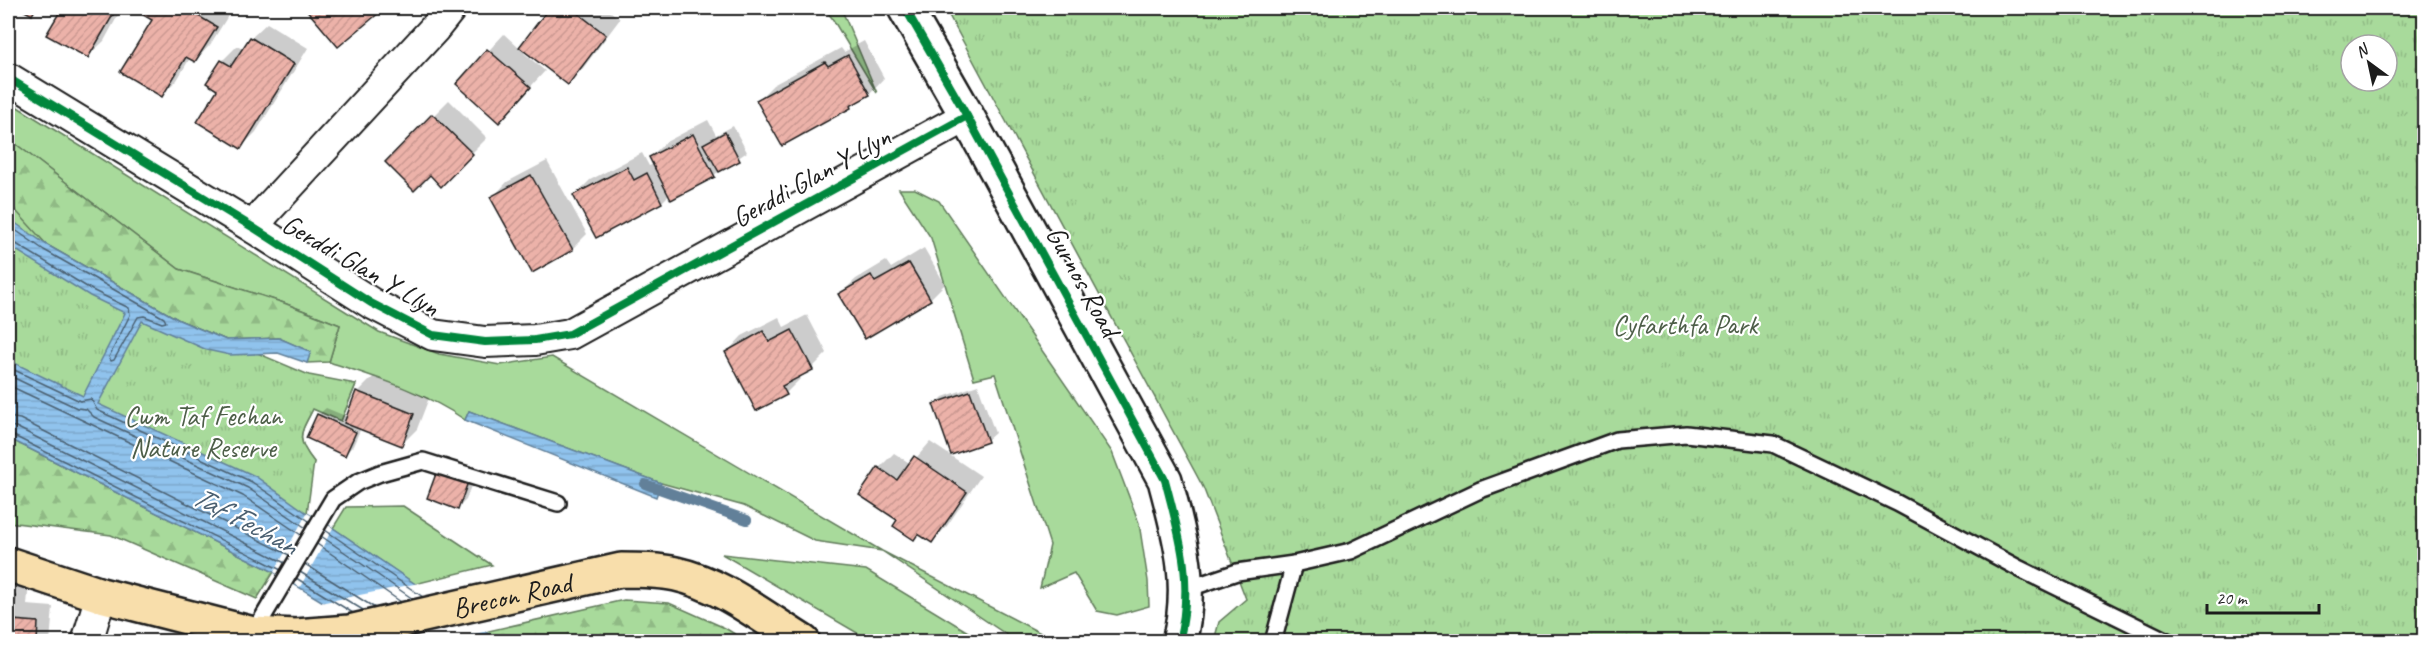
<svg xmlns="http://www.w3.org/2000/svg" width="2432" height="649" font-family="Caveat,sans-serif">
<style>
.green{fill:#a8da9b;stroke:#627b5c;stroke-width:1.5}
.forest{fill:url(#forest-firs);stroke:#627b5c;stroke-width:1.5}
.park{fill:url(#park-tufts);stroke:#627b5c;stroke-width:1.5;fill-rule:evenodd}
.water{fill:url(#water-rules);stroke:#628099;stroke-width:1.5}
.pier{fill:#fff}
.shadow{fill:#0003}
.lines{fill:none;stroke-linecap:round;stroke-linejoin:round}
.shore{stroke:#4a5f70;stroke-width:1.5}
.stream{stroke:#628099;stroke-width:10}
.building{fill:url(#building-hatch);stroke:#1c1c1c;stroke-width:1.5}
.lane-casing{stroke:#1c1c1c;stroke-width:20}
.street-casing{stroke:#1c1c1c;stroke-width:34}
.secondary-casing{stroke:#1c1c1c;stroke-width:38}
.primary-casing{stroke:#1c1c1c;stroke-width:38}
.lane{stroke:#fff;stroke-width:15}
.street{stroke:#fff;stroke-width:30}
.secondary{stroke:#fff;stroke-width:33}
.primary{stroke:#f8deab;stroke-width:33}
.cycleway-casing{stroke:#fff;stroke-width:11}
.cycleway{stroke:#00873e;stroke-width:8}
.labels{text-anchor:middle;dominant-baseline:central;stroke-width:4.5;stroke-linejoin:round;paint-order:stroke}
.street-label{font-size:28px;fill:#1c1c1c;stroke:#fff}
.park-label{font-size:28px;fill:#4d5e48;stroke:#fff}
.water-label{font-size:30px;font-style:italic;fill:#4a5f70;stroke:#fff}
</style>
<defs>
<pattern id="forest-firs" width="22" height="20" patternUnits="userSpaceOnUse" patternTransform="scale(1.5)"><rect width="22" height="20" fill="#a8da9b"/><path d="M5 1l3.5 6h-7zM16 11l3.5 6h-7z" fill="#90ba85"/></pattern>
<pattern id="park-tufts" width="24" height="20" patternUnits="userSpaceOnUse" patternTransform="scale(1.5)"><rect width="24" height="20" fill="#a8da9b"/><path d="M3 7l-1-3M5 7V3M7 7l1-3M15 17l-1-3M17 17v-4M19 17l1-3" fill="none" stroke="#90ba85"/></pattern>
<pattern id="water-rules" width="6" height="5" patternUnits="userSpaceOnUse" patternTransform="scale(1.5)"><rect width="6" height="5" fill="#90c3ed"/><path d="M0 2.5h6" fill="none" stroke="#7ca7cb"/></pattern>
<pattern id="building-hatch" width="6" height="6" patternUnits="userSpaceOnUse" patternTransform="scale(1.5)"><rect width="6" height="6" fill="#ecb2a9"/><path d="M-1 1l2-2M0 6l6-6M5 7l2-2" fill="none" stroke="#ca9891"/></pattern>
</defs>
<rect width="100%" height="100%" fill="#fff"/>
<filter id="ink" filterUnits="userSpaceOnUse"><feTurbulence type="fractalNoise" baseFrequency=".0167" numOctaves="2"/><feDisplacementMap in="SourceGraphic" scale="12" xChannelSelector="R" yChannelSelector="G"/><feConvolveMatrix kernelMatrix="1 2 1 2 8 2 1 2 1" color-interpolation-filters="sRGB"/></filter>
<g filter="url(#ink)">
<g class="green">
<polygon points="824,8 841,8 877,93 832,18"/>
<path d="M 8,101 L 379,332 L 439,354 L 500,365 L 552,357 L 882,551 L 1056,641 L 1016,641 L 882,551 L 815,541 L 744,506 L 661,483 L 469,411 L 465,420 C 425,392 375,377 329,362 L 340,325 L 284,303 L 179,269 L 8,138 Z"/>
<polygon points="899,189 915,189 939,201 1112,452 1139,523 1148,581 1149,606 1117,615 1097,611 1074,573 1040,588 1050,545 995,374 974,379 931,238"/>
<polygon points="403,506 492,565 415,584 333,528 346,507"/>
<polygon points="722,554 866,570 983,641 871,641"/>
</g>
<g class="forest">
<polygon points="8,138 179,269 284,303 340,325 329,362 307,363 310,352 279,338 226,340 179,320 47,245 8,218"/>
<path d="M 8,266 L 216,366 L 356,384 L 341,421 L 313,409 C 300,434 295,438 314,462 L 274,572 L 257,599 L 111,535 L 8,522 Z"/>
<polygon points="624,600 669,603 725,628 746,641 499,642 484,632"/>
</g>
<g class="park">
<path d="M 945,8 L 2424,8 L 2424,641 L 1214,641 L 1219,622 L 1246,599 L 1203,487 ZM 2351,45 L 2387,45 L 2387,81 L 2351,81 Z"/>
<path d="M 8,202 L 47,245 L 179,320 L 309,375 L 356,384 L 341,421 L 313,409 C 300,434 295,438 314,462 L 307,513 L 274,572 L 8,438 Z"/>
</g>
<g class="water">
<polygon points="8,218 47,245 179,320 226,340 279,338 311,352 307,363 278,353 230,355 207,350 142,321 98,404 255,476 307,513 333,528 499,641 387,641 274,572 8,438 8,360 83,396 125,313 90,296 8,245"/>
<polygon points="469,411 661,483 656,497 465,420"/>
</g>
<g class="pier">
<polygon points="307,513 333,528 300,587 274,572"/>
<polygon points="419,583 488,631 440,642 382,642 320,603"/>
</g>
<g class="shadow">
<polygon points="63,8 122,8 104,41 88,56 48,34"/>
<polygon points="142,8 225,8 231,11 210,45 195,61 190,58 177,80 161,95 154,19 140,11"/>
<polygon points="307,8 383,8 338,45"/>
<polygon points="551,8 606,8 620,19 583,68 568,83 526,51 524,53 545,71 499,121 458,84 504,34 519,48"/>
<polygon points="267,23 308,48 256,132 241,147 219,89 222,61 237,46 244,50 251,38"/>
<polygon points="864,41 884,78 869,94 850,107 758,100 773,85 841,48 844,52"/>
<polygon points="449,100 487,138 441,184 430,173 387,162"/>
<polygon points="708,120 716,135 733,126 747,152 714,175 672,198 670,194 662,202 575,195 590,180 642,153 649,166 654,164 650,157 666,142"/>
<polygon points="547,161 587,234 572,249 492,198 507,182"/>
<polygon points="924,248 945,284 930,299 840,294 856,279 886,261 891,268"/>
<polygon points="807,315 827,353 812,368 800,375 801,378 786,393 757,409 727,352 742,336 779,317 784,327"/>
<polygon points="373,377 429,398 417,429 402,444 361,428 353,446 345,454 318,415 326,408 348,417 358,392"/>
<polygon points="978,385 995,433 987,440 935,405 943,397"/>
<polygon points="930,442 981,476 947,526 932,542 899,520 879,468 894,453 911,464"/>
<polygon points="475,474 466,500 458,508 429,497"/>
<polygon points="13,580 29,581 27,605 53,607 50,642 8,642 8,586"/>
</g>
<g class="lines">
<g class="shore">
<polyline points="8,225 44,250 164,318 166,322 162,323 144,316 138,317 114,360 111,361 109,357 130,315 129,308 92,290 13,242 8,241"/>
<polyline points="8,367 80,401 91,399 97,410 252,482 309,521"/>
<polyline points="8,375 77,408 86,409 94,417 248,488 306,528"/>
<polyline points="8,385 243,496 301,535"/>
<polyline points="8,417 20,419 289,555"/>
<polyline points="8,426 16,427 285,563"/>
<polyline points="8,433 281,570"/>
<polyline points="325,530 423,597"/>
<polyline points="321,536 413,599"/>
<polyline points="317,544 401,602"/>
<polyline points="305,564 375,608"/>
<polyline points="300,572 363,610"/>
<polyline points="296,578 353,613"/>
</g>
<polyline class="stream" points="645,484 747,520"/>
</g>
<g class="building">
<polygon points="19,8 36,8 32,15"/>
<polygon points="62,8 117,8 88,58 46,35"/>
<polygon points="140,8 185,8 217,27 195,62 186,57 162,97 120,72 152,20 138,12"/>
<polygon points="305,8 376,8 380,12 338,47"/>
<polygon points="549,8 571,8 606,35 568,85 519,47"/>
<polygon points="250,37 294,64 241,149 197,122 217,90 206,83 221,60 231,66"/>
<polygon points="487,49 531,87 499,123 456,84"/>
<polygon points="848,55 870,95 850,106 851,108 782,146 756,100 825,62 828,66"/>
<polygon points="432,114 473,154 441,187 430,175 414,191 385,162"/>
<polygon points="725,132 740,161 719,172 703,144"/>
<polygon points="693,134 715,177 671,200 649,157"/>
<polygon points="627,167 634,180 647,173 662,203 596,238 573,195"/>
<polygon points="531,175 573,250 532,273 490,197"/>
<polygon points="909,263 931,300 865,339 838,294 871,275 875,282"/>
<polygon points="792,330 813,370 782,386 787,395 756,411 725,352 763,331 769,342"/>
<polygon points="356,391 414,414 402,446 344,423"/>
<polygon points="970,391 988,442 951,455 933,404"/>
<polygon points="317,414 356,432 345,456 306,438"/>
<polygon points="914,456 967,492 932,543 918,534 914,540 893,526 897,520 859,495 878,467 897,480"/>
<polygon points="437,471 468,482 458,510 427,498"/>
<polygon points="8,596 15,596 13,620 38,622 37,642 8,642"/>
</g>
<g class="lines">
<g class="lane-casing">
<g id="lane">
<polyline points="1187,589 1237,572 1294,564 1351,551 1480,490 1617,440 1686,434 1773,444 1897,503 2020,569 2169,642"/>
<polyline points="253,634 333,499 358,482 380,473 423,461 558,503"/>
<polyline points="1273,642 1294,564"/>
</g>
</g>
<g class="street-casing">
<g id="street">
<polyline points="8,78 254,228 371,303 433,335 485,342 535,340 570,334 967,116"/>
<polyline points="254,228 265,212 435,28 451,8"/>
<polyline points="87,642 101,595"/>
</g>
</g>
<g class="secondary-casing">
<path id="secondary" d="M 905,8 L 967,116 L 1165,480 C 1180,537 1194,582 1179,642"/>
</g>
<g class="primary-casing">
<g id="primary">
<path id="s1" d="M 8,564 L 101,595 L 253,634 L 296,636 L 349,632 L 621,570 C 640,570 658,570 676,574 C 722,584 764,618 803,642"/>
</g>
</g>
<use href="#lane" class="lane"/>
<use href="#street" class="street"/>
<use href="#secondary" class="secondary"/>
<use href="#primary" class="primary"/>
<g class="cycleway-casing">
<g id="cycleway">
<path d="M 905,8 L 967,116 L 1165,480 C 1180,537 1194,582 1179,642"/>
<polyline points="8,78 254,228 371,303 433,335 485,342 535,340 570,334 967,116"/>
</g>
</g>
<use href="#cycleway" class="cycleway"/>
</g>
</g>
<g class="labels">
<g class="street-label">
<text transform="translate(811 177) rotate(-29)">Gerddi Glan Y Llyn</text>
<text transform="translate(361 265) rotate(30)">Gerddi Glan Y Llyn</text>
<text transform="translate(1083 281) rotate(61)">Gurnos Road</text>
<text stroke="none"><textPath href="#s1" startOffset="518">Brecon Road</textPath></text>
</g>
<g class="park-label">
<text x="1685" y="324">Cyfarthfa Park</text>
<text x="203" y="415">Cwm Taf Fechan<tspan x="203" dy="32">Nature Reserve</tspan></text>
</g>
<g class="water-label">
<text transform="translate(245 520) rotate(28)">Taf Fechan</text>
</g>
</g>
<rect width="2432" height="649" fill="none" stroke="#fff" stroke-width="30"/>
<rect x="15" y="15" width="2402" height="619" fill="none" stroke="#1c1c1c" stroke-width="2" filter="url(#ink)"/>
<g transform="translate(2369 63) rotate(327)"><circle r="28" fill="#ffffff" stroke="#a4a4a4" stroke-width="1.5"/>
<path d="M0-4.5L10 22L0 15L-10 22Z" fill="#1c1c1c"/>
<text y="-9" font-size="16" font-weight="bold" text-anchor="middle" fill="#1c1c1c">N</text>
</g>
<path d="M2207 604v9h112v-9" fill="none" stroke="#1c1c1c" stroke-width="3"/>
<text x="2216" y="604" font-size="18" fill="#1c1c1c" stroke="#ffffff" stroke-width="4.5" paint-order="stroke">20 m</text>
</svg>
